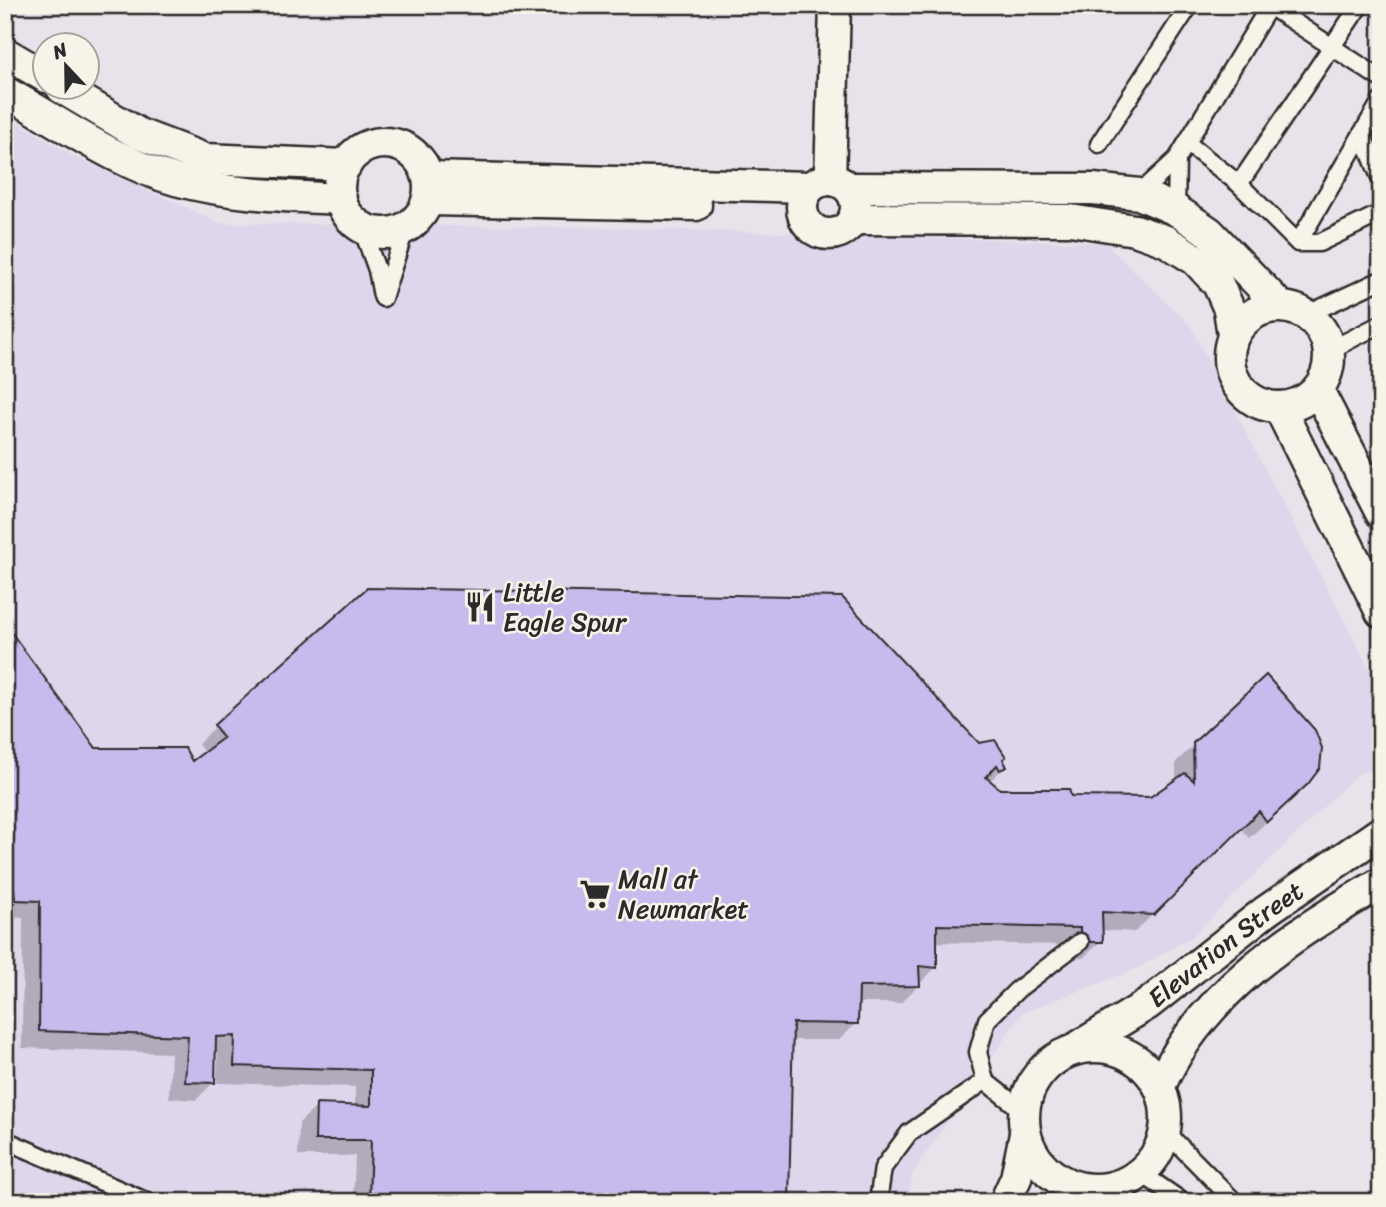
<svg xmlns="http://www.w3.org/2000/svg" width="1386" height="1207" font-family="Sriracha,sans-serif">
<style>
.built{fill:#dfd6eb}
.shadow{fill:#0003}
.building{fill:#c7bbed;stroke:#2b2b2b;stroke-width:2}
.lines{fill:none;stroke-linecap:round;stroke-linejoin:round}
.lane-casing{stroke:#2b2b2b;stroke-width:21}
.street-casing{stroke:#2b2b2b;stroke-width:35}
.lane{stroke:#f7f3e8;stroke-width:16}
.street{stroke:#f7f3e8;stroke-width:30}
.labels{text-anchor:middle;dominant-baseline:central;stroke-width:5;stroke-linejoin:round;paint-order:stroke}
.poi-label{font-size:26px;fill:#2b2b2b;stroke:#f7f3e8;text-anchor:start}
.street-label{font-size:26px;fill:#2b2b2b;stroke:#f7f3e8}
</style>
<rect width="100%" height="100%" fill="#e9e2ea"/>
<filter id="ink" filterUnits="userSpaceOnUse"><feTurbulence type="fractalNoise" baseFrequency=".0143" numOctaves="2"/><feDisplacementMap in="SourceGraphic" scale="14" xChannelSelector="R" yChannelSelector="G"/><feConvolveMatrix kernelMatrix="1 2 1 2 8 2 1 2 1" color-interpolation-filters="sRGB"/></filter>
<g filter="url(#ink)">
<polygon class="built" points="5,114 75,157 220,223 623,228 1105,243 1190,325 1381,691 1381,766 1357,774 1193,936 1136,969 1022,1013 912,1174 909,1202 34,1202 26,1199 5,1189"/>
<polygon class="shadow" points="368,589 979,745 1001,759 1005,766 989,782 1000,791 1069,798 1151,799 1176,781 1176,762 1194,745 1288,802 1249,838 1240,827 1135,932 1100,930 1101,941 1083,958 1063,959 1063,945 935,942 936,967 901,1003 857,1003 857,1023 839,1040 791,1040 787,1202 353,1202 355,1156 298,1156 299,1123 317,1106 355,1107 355,1087 217,1083 218,1053 214,1053 213,1083 196,1100 169,1098 171,1053 22,1048 23,918 5,917 5,626 96,749 192,764 205,754 198,744 215,727"/>
<polygon class="building" points="367,588 842,597 979,743 995,740 1006,757 1003,759 1007,767 1000,770 997,765 986,777 1000,789 1069,789 1071,796 1150,797 1185,773 1194,781 1193,743 1266,675 1315,730 1322,748 1320,768 1308,784 1267,822 1259,811 1154,915 1102,912 1103,942 1080,942 1080,928 937,925 937,968 919,966 920,986 859,987 858,1024 793,1023 789,1202 369,1202 371,1140 315,1140 316,1104 371,1106 371,1070 234,1066 235,1036 216,1037 215,1083 185,1082 188,1036 39,1031 40,901 15,900 14,889 5,889 5,624 96,748 185,748 192,761 223,738 214,725"/>
<g class="lines">
<g class="lane-casing">
<g id="lane">
<polyline points="1268,5 1381,79"/>
<polyline points="1362,133 1381,180"/>
<polyline points="1187,143 1239,184 1298,243 1381,101"/>
<polyline points="1099,144 1190,5"/>
<polyline points="1239,184 1360,5"/>
<polyline points="1139,194 1177,159 1270,5"/>
<polyline points="1176,210 1177,159"/>
<polyline points="361,226 377,270 382,296"/>
<polyline points="1298,243 1319,243 1381,213"/>
<polyline points="383,298 406,227"/>
<polyline points="1308,314 1381,280"/>
<polyline points="1330,350 1381,324"/>
<polyline points="1023,1111 985,1081 978,1052 987,1020 1017,990 1080,942"/>
<polyline points="1166,1132 1235,1202"/>
<polyline points="5,1140 148,1202"/>
<polyline points="1141,1173 1183,1202"/>
<polyline points="878,1202 883,1168 909,1133 985,1081"/>
</g>
</g>
<g class="street-casing">
<g id="street">
<polyline points="5,53 46,77"/>
<polyline points="62,88 139,134 205,159 346,165"/>
<path d="M 5,92 C 60,122 116,163 176,180 C 230,195 285,196 341,199"/>
<circle cx="384" cy="188" r="45"/>
<polyline points="428,177 810,187"/>
<circle cx="829" cy="207" r="27"/>
<polyline points="830,180 835,5"/>
<polyline points="849,188 1093,189 1139,194 1176,210 1209,232 1280,306"/>
<polyline points="428,200 696,205"/>
<polyline points="854,219 1070,220 1135,230 1166,241 1196,260 1218,284 1229,309 1233,335"/>
<circle cx="1279" cy="357" r="50"/>
<polyline points="1318,390 1381,513"/>
<polyline points="1279,407 1381,612"/>
<circle cx="1095" cy="1118" r="71"/>
<path id="s1" d="M 1078,1047 L 1148,1004 L 1266,911 L 1381,832"/>
<path d="M 1160,1086 C 1202,992 1294,933 1381,883"/>
<polyline points="1005,1202 1016,1178 1025,1134"/>
</g>
</g>
<use href="#lane" class="lane"/>
<use href="#street" class="street"/>
</g>
</g>
<defs>
<g id="restaurant-bare" transform="scale(2.415)"><path d="M-5-6h1v4h1v-4h1v4h1v-4h1v5L-1.5 .5V6h-2V.5L-5-1ZM5-6V6H3V1.5H1.5Q1.5-4 5-6Z" fill="#2b2b2b" stroke="#f7f3e8" stroke-width="2.5" paint-order="stroke"/></g>
<g id="supermarket-bare" transform="scale(2.415)"><path d="M-6-5.5h2.5l.6 2H6L4.5 2H-2.5L-4.4-4H-6ZM-1.5 3.2a1.3 1.3 0 1 0 .1 0ZM3 3.2a1.3 1.3 0 1 0 .1 0Z" fill="#2b2b2b" stroke="#f7f3e8" stroke-width="2.5" paint-order="stroke"/></g>
</defs>
<g fill-rule="evenodd">
<use href="#restaurant-bare" x="480" y="607"/>
<use href="#supermarket-bare" x="595" y="894"/>
</g>
<g class="labels">
<g class="poi-label">
<text x="503" y="592">Little<tspan x="503" dy="30">Eagle Spur</tspan></text>
<text x="618" y="879">Mall at<tspan x="618" dy="30">Newmarket</tspan></text>
</g>
<g class="street-label">
<text stroke="none"><textPath href="#s1" startOffset="180">Elevation Street</textPath></text>
</g>
</g>
<rect width="1386" height="1207" fill="none" stroke="#f7f3e8" stroke-width="28"/>
<rect x="14" y="14" width="1358" height="1179" fill="none" stroke="#2b2b2b" stroke-width="2.5" filter="url(#ink)"/>
<g transform="translate(66 66) rotate(338)"><circle r="33" fill="#f7f3e8" stroke="#a5a39c" stroke-width="2"/>
<path d="M0-5L12 26L0 18L-12 26Z" fill="#2b2b2b"/>
<text y="-10" font-size="19" font-weight="bold" text-anchor="middle" fill="#2b2b2b">N</text>
</g>
</svg>
